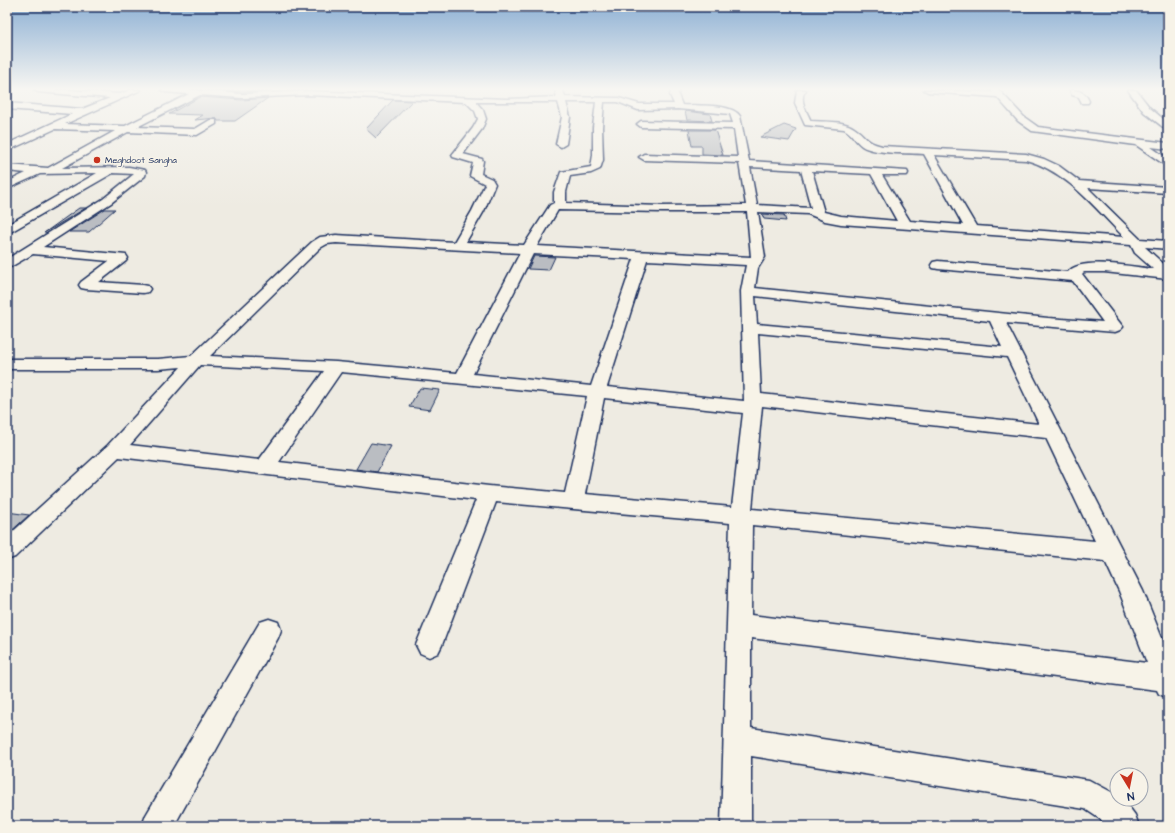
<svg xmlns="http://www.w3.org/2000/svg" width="1175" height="833" font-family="'Architects Daughter',sans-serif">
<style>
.building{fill:#babdc2;stroke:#1b2f5e}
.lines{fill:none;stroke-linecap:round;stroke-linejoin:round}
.minor-casing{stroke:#1b2f5e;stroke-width:3}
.minor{fill:#f7f3e8;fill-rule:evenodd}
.poi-dot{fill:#c8321e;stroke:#f7f3e8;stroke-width:1.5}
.labels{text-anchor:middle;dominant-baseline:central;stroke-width:3;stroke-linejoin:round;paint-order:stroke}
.far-poi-label{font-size:9px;fill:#1b2f5e;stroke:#f7f3e8;text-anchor:start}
</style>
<rect width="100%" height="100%" fill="#eeebe2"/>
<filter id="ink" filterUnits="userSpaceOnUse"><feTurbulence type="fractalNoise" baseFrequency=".025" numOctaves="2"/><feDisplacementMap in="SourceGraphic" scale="8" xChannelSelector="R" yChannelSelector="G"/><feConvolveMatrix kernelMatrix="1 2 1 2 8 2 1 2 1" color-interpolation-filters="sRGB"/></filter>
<g filter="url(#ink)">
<g class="building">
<polygon points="212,90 271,90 242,92"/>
<polygon points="200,97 242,100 268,98 235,121 218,121 216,118 195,120 203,115 169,114"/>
<polygon points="393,100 412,101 376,138 366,129"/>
<polygon points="685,111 710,114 712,121 687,120"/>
<polygon points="784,125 796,129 789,141 760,137"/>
<polygon points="689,130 715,130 723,155 702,154 702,146 692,146"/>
<polygon points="79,208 86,208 44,233"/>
<polygon points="105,209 115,209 89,232 69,232"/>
<polygon points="762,214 784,215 786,221 764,219"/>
<polygon points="534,256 555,257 549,270 528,269"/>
<polygon points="420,388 440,390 430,410 409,407"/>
<polygon points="371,443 391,446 377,472 356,469"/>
<polygon points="7,512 29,515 7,535"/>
</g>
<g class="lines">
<g class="minor-casing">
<g id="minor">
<path d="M 34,90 L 71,90 L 120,94 L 130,90 L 141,90 L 65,124 L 125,126 L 189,94 L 165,92 L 161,90 L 195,90 L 242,94 L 308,91 L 507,99 L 557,97 L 555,90 L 563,90 L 565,97 L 619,98 L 639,104 L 674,104 L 670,95 L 671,90 L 679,90 L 678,95 L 682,105 C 698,106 731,103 740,116 L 749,161 L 907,171 L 908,173 L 907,175 L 882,175 L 910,221 L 963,225 L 924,154 C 910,153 873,154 862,146 C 855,141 852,133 844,129 L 805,125 L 795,103 L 797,90 L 806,90 C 798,99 807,112 811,121 C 824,122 843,120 854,128 C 868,137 863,141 882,146 L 1026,154 L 1044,159 L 1059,166 L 1079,181 L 1168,187 L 1168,193 L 1088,188 L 1140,239 L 1168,241 L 1168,249 L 1145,247 L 1168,268 L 1168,279 L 1104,272 L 1084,272 L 1082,274 L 1123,327 L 1120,330 L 1115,332 L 1006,323 L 1143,591 L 1168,653 L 1168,698 L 1159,694 L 1157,690 L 751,638 L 751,728 L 1089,780 L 1117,795 L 1117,799 L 1123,799 L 1135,815 L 1139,826 L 1106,826 L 1100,819 L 1085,809 L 751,756 L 751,826 L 721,826 L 730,523 L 496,502 L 442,645 L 438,653 L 429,657 L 420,653 L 416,645 L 476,500 L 119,457 L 15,557 L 7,560 L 7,537 L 108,445 L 181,367 L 158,369 L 7,369 L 7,359 L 158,359 L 191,356 L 312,242 L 320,237 L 336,235 L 454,242 L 472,211 L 485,184 L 470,176 L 473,163 L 453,157 L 452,155 L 473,128 L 478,119 L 475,111 L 466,102 L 308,95 L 242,98 L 200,95 L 137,127 L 195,129 L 210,120 L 216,120 L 216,124 L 197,135 L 128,132 L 62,168 L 129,167 L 145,170 L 146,172 L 145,176 L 111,203 L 43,247 L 126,255 L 128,258 L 126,261 L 99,282 L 143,285 L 148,286 L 150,289 L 148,292 L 143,293 L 86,289 L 81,288 L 79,285 L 81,282 L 109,261 L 33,254 L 7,269 L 7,259 L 103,199 L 134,174 L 113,173 L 7,234 L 7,225 L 97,173 L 40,174 L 7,189 L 7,182 L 26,173 L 7,171 L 7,165 L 48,168 L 115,131 L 55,129 L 7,151 L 7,144 L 72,114 L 7,109 L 7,103 L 82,109 L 110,98 L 38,92 ZM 476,102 L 558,102 L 562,117 L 556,144 L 561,147 L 566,144 L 570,117 L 566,102 L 596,102 L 593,127 L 593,155 L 591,167 L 561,172 L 554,192 L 554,203 L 550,205 L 524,245 L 466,242 L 484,211 L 495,184 L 492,179 L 481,174 L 483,161 L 482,159 L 463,154 L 482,129 L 486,119 L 483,110 ZM 604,102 L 618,102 L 638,110 L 678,109 L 730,114 L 733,123 L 641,121 L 637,124 L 641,127 L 734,129 L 738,157 L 644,154 L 639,157 L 644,160 L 739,163 L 746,205 L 662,206 L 566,203 L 566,192 L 570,176 L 591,173 L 600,169 L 603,160 L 602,127 ZM 934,155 L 1026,160 C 1067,171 1095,208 1124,237 L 976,226 ZM 750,167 L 801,170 L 811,208 L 757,205 ZM 812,171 L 871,174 L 897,221 L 841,216 L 824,212 ZM 558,210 L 662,212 L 747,212 L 751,257 L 537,246 ZM 758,212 L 808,214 L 825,221 L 841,224 L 1131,245 L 1135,253 L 1153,269 C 1133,267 1081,256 1068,272 L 938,261 L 933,262 L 931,265 L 933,268 L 938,269 L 1073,281 L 1103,322 L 1048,318 L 755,288 L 758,268 L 765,257 ZM 336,243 L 520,253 L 457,373 L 336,362 L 210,356 L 320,248 L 327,244 ZM 533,254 L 634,259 L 591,386 L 473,374 ZM 647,260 L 746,265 L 741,291 L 744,401 L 607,387 ZM 755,296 L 990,321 L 1002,347 L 757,324 ZM 758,333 L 1007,357 L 1039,424 L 761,394 ZM 200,365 L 324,371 L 259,460 L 130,445 ZM 341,372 L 587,396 L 565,493 L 489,486 L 279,462 ZM 604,398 L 743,413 L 732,507 L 585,494 ZM 762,406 L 1046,438 L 1095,541 L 752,509 ZM 752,525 L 1105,561 L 1119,591 L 1147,663 L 751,615 Z"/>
<polygon points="924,90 993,92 991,90 999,90 1024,117 1038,127 1168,143 1168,149 1151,147 1168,159 1168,167 1136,145 1032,131 1018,121 997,97 928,92"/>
<path d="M 1070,90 C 1079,90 1085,92 1089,101 L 1088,103 L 1082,103 L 1079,97 L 1072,95 Z"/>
<polygon points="1128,90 1136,90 1150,108 1168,123 1168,131 1144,112"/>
<polygon points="269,619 278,622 281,630 278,638 174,826 142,826 146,815 260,622"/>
</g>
</g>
<use href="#minor" class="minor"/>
</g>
</g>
<linearGradient id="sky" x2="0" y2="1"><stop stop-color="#8db0d4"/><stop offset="0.43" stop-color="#f7f6f2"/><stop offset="1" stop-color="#f7f6f2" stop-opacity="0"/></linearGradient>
<rect width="1175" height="207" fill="url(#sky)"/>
<circle class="poi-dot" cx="97" cy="160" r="4"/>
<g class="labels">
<g class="far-poi-label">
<text x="105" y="160">Meghdoot Sangha</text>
</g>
</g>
<rect width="1175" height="833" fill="none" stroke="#f7f3e8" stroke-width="24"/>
<rect x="12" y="12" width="1151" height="809" fill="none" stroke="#1b2f5e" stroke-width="1.5" filter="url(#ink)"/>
<g transform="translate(1129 787) rotate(170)"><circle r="19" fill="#f7f3e8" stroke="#9fa5b1"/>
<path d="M0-3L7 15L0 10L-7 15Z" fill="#c8321e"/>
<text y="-6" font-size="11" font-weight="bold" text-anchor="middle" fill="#1b2f5e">N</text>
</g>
</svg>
